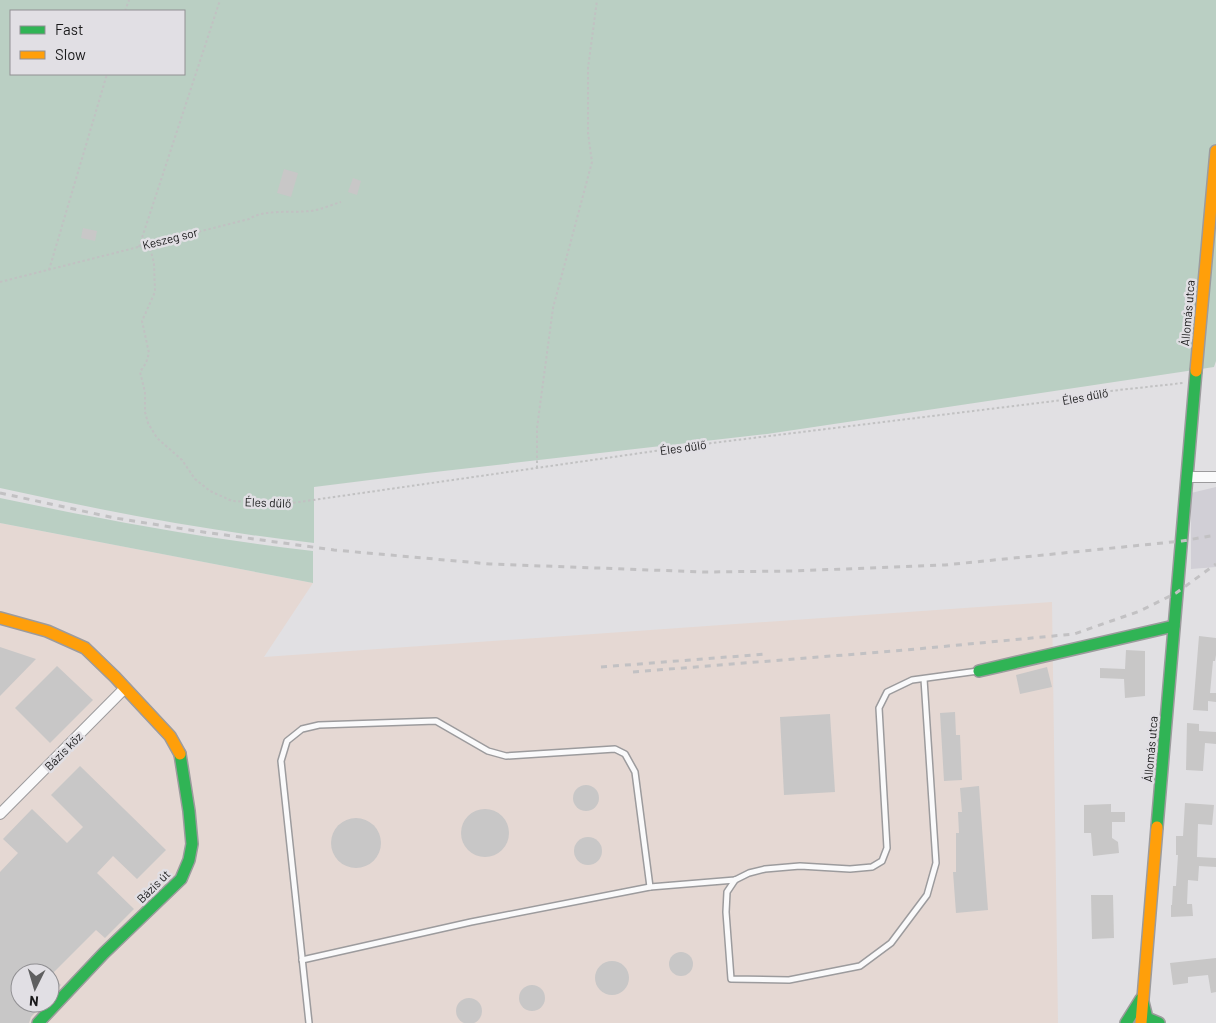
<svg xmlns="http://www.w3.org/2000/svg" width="1216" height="1023" font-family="Barlow,sans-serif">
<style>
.industrial{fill:#e5d8d3;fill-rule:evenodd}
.built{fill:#d1cfd6}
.green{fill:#bacfc3;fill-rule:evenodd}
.building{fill:#c8c7c7}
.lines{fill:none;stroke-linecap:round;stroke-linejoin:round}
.lane-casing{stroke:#9c9b9d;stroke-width:8}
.street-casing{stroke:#9c9b9d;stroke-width:12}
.fast-casing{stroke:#9c9b9d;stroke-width:14}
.slow-casing{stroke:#9c9b9d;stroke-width:14}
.path{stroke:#c1c1c2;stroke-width:2;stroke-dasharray:2.5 2.5;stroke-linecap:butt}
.lane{stroke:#fafafb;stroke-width:5}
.street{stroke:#fafafb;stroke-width:10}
.fast{stroke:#30b455;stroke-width:11}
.slow{stroke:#ff9f0a;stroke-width:11}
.rail{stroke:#c2c1c3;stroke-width:3;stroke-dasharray:6 6;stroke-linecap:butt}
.labels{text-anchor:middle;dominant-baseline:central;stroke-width:5;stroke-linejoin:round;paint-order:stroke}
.street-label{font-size:12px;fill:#19191a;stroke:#e1dfe4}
</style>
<rect width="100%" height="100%" fill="#e1e0e3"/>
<path class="industrial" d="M 0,523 L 313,583 L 264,657 L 1052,602 L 1058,1023 L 0,1023 ZM 20,973 L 50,973 L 50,1003 L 20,1003 Z"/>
<polygon class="built" points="1216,487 1216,567 1191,569 1191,493"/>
<g class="green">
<path d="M 0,0 L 1216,0 L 1216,361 L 1214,367 L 767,434 L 426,473 L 314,487 L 314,543 C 208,531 104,511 0,488 ZM 11,11 L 184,11 L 184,74 L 11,74 Z"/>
<path d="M 0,498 C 104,520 208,539 313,551 L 313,583 L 0,523 Z"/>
</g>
<g class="building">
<polygon points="284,169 298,173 291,197 277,193"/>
<polygon points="353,178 361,181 357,195 348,192"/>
<polygon points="83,228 97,231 95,241 81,238"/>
<polygon points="1199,636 1216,638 1216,655 1215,661 1213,661 1210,693 1216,693 1216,702 1208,701 1208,711 1193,710"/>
<polygon points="0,647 36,659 0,696"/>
<polygon points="1126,650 1145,651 1145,696 1125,698 1124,679 1100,678 1100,668 1125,669"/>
<polygon points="57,666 93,700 50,743 15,708"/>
<polygon points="1047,667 1052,687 1020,694 1016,675"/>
<polygon points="955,712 956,735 960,735 962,780 944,781 940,713"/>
<polygon points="830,714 835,792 784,795 780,717"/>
<polygon points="1187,723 1199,724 1199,731 1216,732 1216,744 1205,743 1203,771 1186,770"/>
<polygon points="80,766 166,850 137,879 113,856 97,873 134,909 105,938 96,930 53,973 20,973 20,1003 44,1003 31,1017 29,1023 0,1023 0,872 18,853 3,839 32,809 67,843 83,827 51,795"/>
<circle cx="586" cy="798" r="13"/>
<polygon points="979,786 988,910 956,913 953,872 956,872 956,833 959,833 958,812 962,812 960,788"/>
<polygon points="1185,803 1214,805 1212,825 1198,824 1197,857 1216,858 1216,867 1199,866 1198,881 1188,880 1187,904 1192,904 1193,916 1171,917 1171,905 1172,905 1173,886 1176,886 1178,855 1176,855 1176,836 1183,836"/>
<polygon points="1111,804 1111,812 1125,812 1125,822 1112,822 1112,838 1118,842 1119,853 1093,856 1091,833 1084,833 1084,805"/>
<circle cx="485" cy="833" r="24"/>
<circle cx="356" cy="843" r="25"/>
<circle cx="588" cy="851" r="14"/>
<polygon points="1091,895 1113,895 1114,938 1092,939"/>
<circle cx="681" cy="964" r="12"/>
<polygon points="1216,958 1216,992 1211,993 1208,975 1188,977 1188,983 1173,985 1170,963"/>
<circle cx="612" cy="978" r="17"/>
<polygon points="50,974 61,985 50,997"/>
<circle cx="532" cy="998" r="13"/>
<circle cx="469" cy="1011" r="13"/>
</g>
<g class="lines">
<g class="lane-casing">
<g id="lane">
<polyline points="735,880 727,892 726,912 731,979 789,980 860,966 891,943 927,895 936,863 924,679"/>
<polyline points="302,960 471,922 650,887"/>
<polyline points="309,1023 281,761 287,741 302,729 319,725 436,721 488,751 506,756 615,749 625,754 635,772 650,887 735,880 749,873 765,869 800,866 850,869 872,867 882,861 887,848 879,708 887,692 912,680 978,671"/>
</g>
</g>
<g class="street-casing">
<g id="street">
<polyline points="1187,477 1216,477"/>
<polyline points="0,814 125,688"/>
</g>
</g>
<g class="fast-casing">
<g id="fast">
<polyline points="979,671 1174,626"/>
<polyline points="1157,827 1196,371"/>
<polyline points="1143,1002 1147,1018 1159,1023"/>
<polyline points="38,1023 104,953 181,879 189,860 192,844 189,811 180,754"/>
<polyline points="1126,1023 1141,999"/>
</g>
</g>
<g class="slow-casing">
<g id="slow">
<polyline points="1196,371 1216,151"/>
<polyline points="0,618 47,631 85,648 115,677 170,736 180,754"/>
<polyline points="1141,1023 1157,827"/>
</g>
</g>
<g class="path">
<polyline points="125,11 129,0"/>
<polyline points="149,244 154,263 155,292 142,321 149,353 146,363 140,372 145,392 145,412 148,423 157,438 182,460 195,479 210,491 232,501 285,504 704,444 1071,399 1110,391 1183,383"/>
<polyline points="139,247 220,0"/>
<polyline points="49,270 107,74"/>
<path d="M 0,282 L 249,219 C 264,209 292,213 310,211 C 320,210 331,205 341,202"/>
<polyline points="537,468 537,428 553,308 592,162 588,133 588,68 597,0"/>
</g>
<use href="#lane" class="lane"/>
<use href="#street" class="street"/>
<use href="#fast" class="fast"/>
<use href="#slow" class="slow"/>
<g class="rail">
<polyline points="0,493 115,518 196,531 334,550 490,564 704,572 793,571 945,565 1182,541 1216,535"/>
<polyline points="601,667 766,654"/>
<polyline points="633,672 906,650 1074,634 1140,611 1176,593 1216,564"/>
</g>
</g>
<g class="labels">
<g class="street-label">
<text transform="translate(170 238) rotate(-14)">Keszeg sor</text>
<text transform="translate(1187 313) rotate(-85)">Állomás utca</text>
<text transform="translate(1085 396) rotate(-10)">Éles dűlő</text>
<text transform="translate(683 447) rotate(-8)">Éles dűlő</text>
<text transform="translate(268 502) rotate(2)">Éles dűlő</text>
<text transform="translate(1150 749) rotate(-85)">Állomás utca</text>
<text transform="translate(63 751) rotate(-45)">Bázis köz</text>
<text transform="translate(153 886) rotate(-45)">Bázis út</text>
</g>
</g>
<rect x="10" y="10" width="175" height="65" fill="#e1dfe4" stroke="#919093"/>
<rect x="20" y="26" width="25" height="8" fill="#30b455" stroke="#919093"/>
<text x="55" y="35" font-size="15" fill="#19191a">Fast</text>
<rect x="20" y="51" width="25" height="8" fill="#ff9f0a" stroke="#919093"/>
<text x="55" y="60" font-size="15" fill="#19191a">Slow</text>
<g transform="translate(35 988) rotate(185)"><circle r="24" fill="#e1dfe4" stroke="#919093"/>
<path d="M0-4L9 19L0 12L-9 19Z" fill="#5f5f60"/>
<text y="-8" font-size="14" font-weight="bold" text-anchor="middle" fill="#19191a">N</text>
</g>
</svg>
